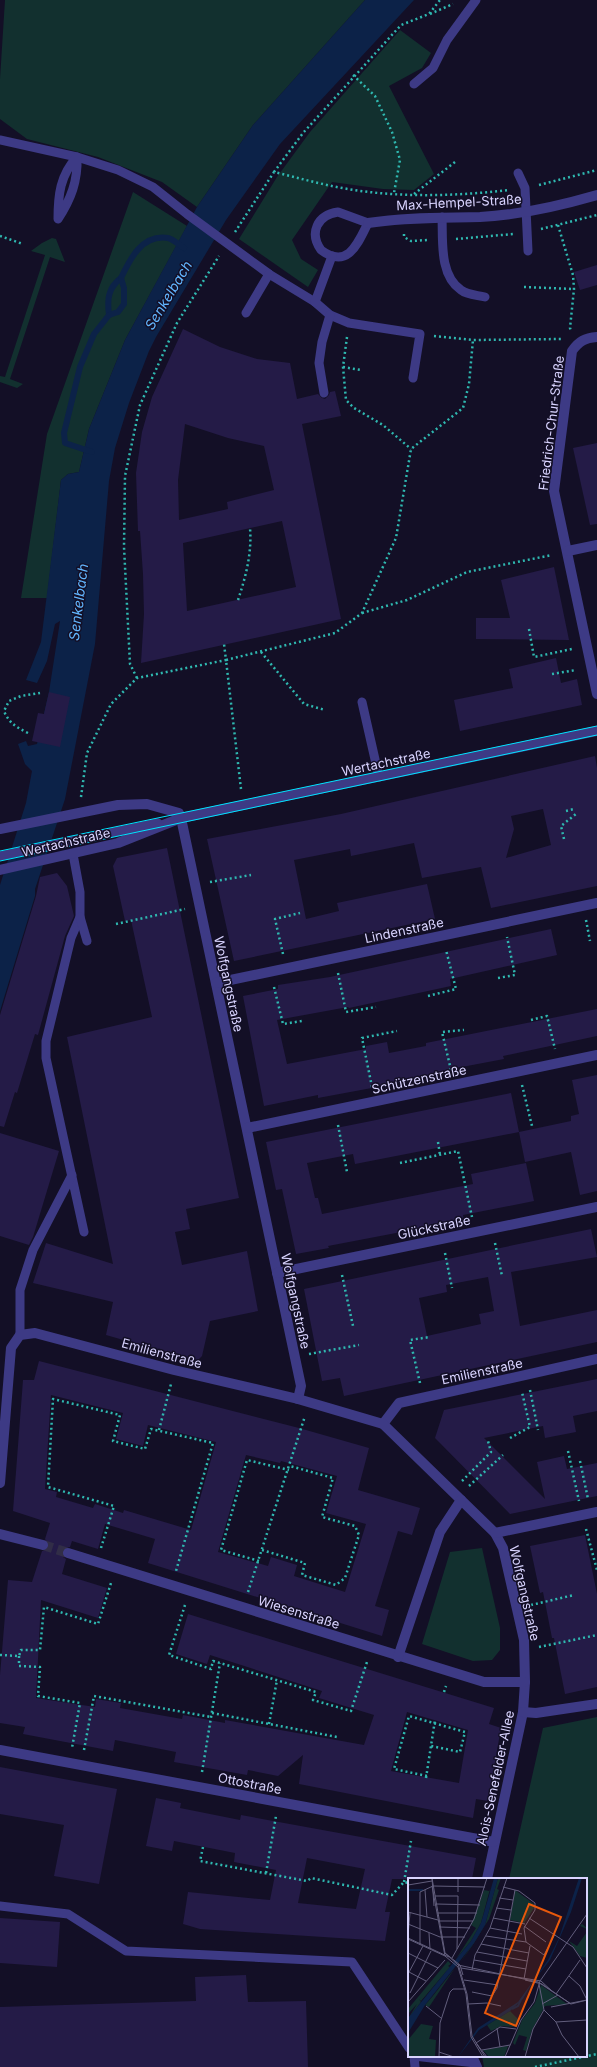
<svg xmlns="http://www.w3.org/2000/svg" width="597" height="2067" font-family="Inter,sans-serif">
<style>
.green{fill:#12302f}
.water{fill:#0c2248}
.lines{fill:none;stroke-linecap:round;stroke-linejoin:round}
.stream{stroke:#0c2248;stroke-width:6}
.building{fill:#241b47;fill-rule:evenodd}
.minor-tunnel{stroke:#312d47;stroke-width:10;stroke-dasharray:10 5;stroke-linecap:butt}
.path{stroke:#2fb8b0;stroke-width:2.5;stroke-dasharray:2 3;stroke-linecap:butt}
.service{stroke:#3d3a85;stroke-width:9}
.minor{stroke:#3d3a85;stroke-width:10}
.tertiary{stroke:#3d3a85;stroke-width:10}
.tram{stroke:#00e5ff;stroke-width:1}
.labels{text-anchor:middle;dominant-baseline:central;stroke-width:3;stroke-linejoin:round;paint-order:stroke}
.street-label{font-size:13px;fill:#d9d4ff;stroke:#130f26}
.water-label{font-size:14px;font-style:italic;fill:#62b6ff;stroke:#130f26}
.inset-river{fill:none;stroke:#0c2248;stroke-width:2}
.inset-road{fill:none;stroke:#625e7d;stroke-width:1}
.view{fill:#e8590c;fill-opacity:0.15;stroke:#e8590c;stroke-width:2}
.inset-edge{fill:none;stroke:#d9d4ff;stroke-width:2}
</style>
<rect width="100%" height="100%" fill="#130f26"/>
<g class="green">
<polygon points="5,0 365,0 253,125 197,207 162,182 98,157 27,139 0,119 0,79"/>
<polygon points="400,30 431,53 422,68 389,86 434,174 414,190 383,189 332,182 292,240 301,259 318,270 308,287 239,239 277,177 310,132"/>
<polygon points="133,192 187,226 125,340 89,429 79,472 68,474 61,480 47,598 21,598 47,434"/>
<polygon points="52,238 56,239 65,262 50,257 10,379 23,384 17,388 0,382 0,376 5,377 45,255 31,251 42,243"/>
<polygon points="482,1548 500,1628 500,1650 492,1660 473,1661 422,1644 450,1552"/>
<polygon points="597,1717 597,2067 484,2067 482,2056 586,2056 586,1879 509,1879 543,1728"/>
</g>
<polygon class="water" points="365,0 414,0 280,144 226,220 156,337 149,351 129,403 115,448 109,481 95,644 65,799 35,889 35,896 0,1011 0,885 26,803 32,771 25,764 18,744 26,741 28,746 37,744 49,692 60,621 55,624 47,661 37,683 26,680 41,642 61,480 68,474 79,472 89,429 125,340 197,207 253,125"/>
<g class="lines">
<g class="stream">
<path d="M 109,315 C 107,299 108,288 121,278"/>
<path d="M 92,452 L 65,443 L 64,433 L 80,367 L 94,334 L 109,315 L 118,312 L 124,304 L 124,288 L 121,278 C 130,259 142,234 168,238 C 173,239 179,245 184,248"/>
</g>
</g>
<g class="building">
<polygon points="597,265 597,285 580,290 574,272"/>
<path d="M 183,329 L 220,347 L 257,359 L 290,363 L 297,399 L 318,394 L 322,398 L 325,399 L 329,395 L 330,392 L 335,391 L 341,416 L 302,424 L 341,619 L 141,663 L 144,614 L 143,574 L 140,531 L 138,531 L 136,473 L 142,432 L 152,397 ZM 185,424 L 228,438 L 264,446 L 274,490 L 227,502 L 228,509 L 179,520 L 178,480 ZM 282,521 L 296,587 L 187,611 L 183,543 Z"/>
<polygon points="597,443 597,524 590,525 573,448"/>
<polygon points="554,567 569,640 476,639 476,618 510,618 501,580"/>
<polygon points="556,658 561,683 577,679 582,705 460,731 454,700 513,688 509,669"/>
<polygon points="49,692 70,697 60,747 32,741 38,713 44,714"/>
<path d="M 595,756 L 597,768 L 597,886 L 491,908 L 481,867 L 422,878 L 414,843 L 351,856 L 350,849 L 294,860 L 306,919 L 339,911 L 337,903 L 427,884 L 435,919 L 234,961 L 207,839 L 341,814 ZM 543,809 L 551,845 L 506,858 L 514,829 L 511,816 Z"/>
<polygon points="167,848 239,1198 186,1209 190,1229 175,1232 182,1265 247,1251 258,1311 210,1321 202,1356 197,1361 106,1335 113,1302 33,1283 46,1243 113,1264 67,1037 152,1017 131,920 125,921 113,866 117,858"/>
<polygon points="57,873 67,886 74,916 65,936 38,1035 35,1034 17,1093 15,1092 4,1127 0,1126 0,1015 36,896 40,877"/>
<polygon points="551,929 557,955 450,979 451,986 349,1008 348,1007 277,1020 287,1064 366,1049 366,1046 387,1042 389,1053 426,1046 426,1043 597,1009 597,1036 503,1056 504,1059 446,1070 447,1074 318,1098 318,1095 264,1106 243,996 278,989 278,985 330,977"/>
<polygon points="597,1075 597,1191 580,1195 571,1152 525,1162 519,1132 571,1121 571,1116 579,1114 572,1080"/>
<polygon points="511,1093 519,1132 355,1164 353,1154 307,1163 315,1198 318,1198 322,1214 473,1184 471,1174 526,1163 534,1201 463,1215 464,1220 328,1246 329,1248 296,1254 282,1189 276,1190 266,1142"/>
<polygon points="0,1133 59,1151 33,1237 29,1245 0,1236"/>
<path d="M 591,1229 L 597,1257 L 511,1272 L 520,1326 L 597,1310 L 597,1342 L 344,1396 L 340,1378 L 322,1381 L 304,1289 ZM 488,1277 L 494,1311 L 479,1314 L 481,1324 L 427,1336 L 419,1298 L 447,1292 L 446,1285 Z"/>
<path d="M 39,1361 L 299,1428 L 369,1448 L 358,1490 L 420,1508 L 412,1535 L 398,1531 L 375,1606 L 389,1610 L 382,1636 L 148,1563 L 155,1539 L 105,1524 L 98,1549 L 72,1541 L 70,1547 L 64,1548 L 62,1551 L 63,1557 L 66,1559 L 62,1574 L 107,1588 L 98,1618 L 41,1600 L 36,1698 L 95,1707 L 96,1699 L 121,1703 L 120,1708 L 182,1719 L 183,1715 L 225,1723 L 225,1720 L 364,1745 L 374,1715 L 319,1698 L 322,1691 L 210,1655 L 207,1664 L 176,1654 L 188,1614 L 494,1708 L 489,1724 L 501,1728 L 488,1801 L 476,1799 L 473,1818 L 299,1784 L 303,1755 L 278,1776 L 248,1770 L 247,1775 L 174,1762 L 176,1752 L 115,1740 L 113,1751 L 23,1734 L 25,1727 L 0,1723 L 0,1675 L 8,1580 L 32,1582 L 42,1551 L 47,1550 L 49,1546 L 45,1539 L 50,1523 L 13,1511 L 23,1380 L 34,1380 ZM 51,1395 L 123,1413 L 116,1439 L 143,1446 L 148,1425 L 216,1442 L 191,1530 L 124,1510 L 123,1513 L 95,1504 L 93,1508 L 56,1497 L 57,1492 L 45,1489 ZM 246,1455 L 280,1463 L 281,1461 L 337,1476 L 326,1513 L 366,1524 L 345,1592 L 294,1576 L 297,1565 L 271,1557 L 268,1566 L 218,1552 ZM 407,1712 L 468,1730 L 459,1783 L 391,1771 Z"/>
<polygon points="597,1379 597,1411 573,1416 576,1432 545,1438 543,1426 484,1438 545,1499 537,1462 564,1456 567,1469 597,1463 597,1496 510,1514 435,1438 444,1410"/>
<polygon points="585,1535 597,1594 597,1687 565,1694 554,1638 552,1638 543,1592 540,1593 530,1546"/>
<polygon points="0,1767 117,1789 99,1884 54,1876 64,1825 0,1814"/>
<path d="M 156,1798 L 181,1803 L 180,1808 L 240,1820 L 241,1815 L 476,1858 L 472,1879 L 392,1879 L 385,1912 L 390,1912 L 385,1941 L 200,1929 L 183,1924 L 188,1892 L 270,1900 L 276,1870 L 234,1862 L 235,1853 L 174,1841 L 172,1851 L 146,1846 ZM 307,1858 L 365,1869 L 356,1909 L 298,1903 Z"/>
<polygon points="0,1918 60,1922 57,1967 0,1963"/>
<polygon points="246,1975 248,2002 306,2001 308,2067 0,2067 0,2007 196,2001 195,1977"/>
</g>
<g class="lines">
<polyline class="minor-tunnel" points="43,1545 68,1553"/>
<g class="path">
<polyline points="430,14 453,4"/>
<polyline points="353,75 375,96 392,132 400,160 394,193"/>
<polyline points="274,172 303,133 401,25 429,14 440,0"/>
<polyline points="539,185 597,170"/>
<polyline points="414,194 455,162"/>
<polyline points="558,225 573,275 574,289 570,328 571,331"/>
<polyline points="541,229 597,215"/>
<path d="M 235,232 L 274,172 C 299,178 323,185 348,189 C 401,198 456,196 509,190"/>
<polyline points="404,234 404,237 411,241 427,240"/>
<polyline points="0,236 23,244"/>
<polyline points="456,239 513,234"/>
<polyline points="524,287 574,289"/>
<polyline points="434,336 473,340 561,339"/>
<polyline points="347,337 343,367 346,400 354,408 383,425 411,449"/>
<polyline points="343,367 361,370"/>
<path d="M 238,600 C 246,576 252,553 250,528"/>
<polyline points="362,613 407,600 467,572 552,555"/>
<polyline points="529,629 534,657 572,649"/>
<polyline points="261,652 304,704 325,710"/>
<polyline points="552,674 576,670"/>
<polyline points="137,678 130,664 124,547 125,476 140,405 177,323 219,256"/>
<path d="M 28,733 C 16,727 9,723 4,711 L 9,701 L 21,696 L 40,693"/>
<polyline points="241,789 226,660 335,633 362,613 396,538 411,449 463,408 469,384 473,340"/>
<polyline points="81,797 87,753 111,704 137,678 226,660 224,644"/>
<polyline points="566,811 574,809"/>
<polyline points="564,839 561,826 576,814"/>
<polyline points="210,882 251,875"/>
<polyline points="586,920 590,941"/>
<polyline points="116,924 185,909"/>
<polyline points="283,954 275,919 300,913"/>
<polyline points="338,973 346,1012 376,1007"/>
<polyline points="498,978 515,975 507,937"/>
<polyline points="274,987 283,1024 302,1021"/>
<polyline points="428,996 456,989 446,950"/>
<polyline points="531,1020 547,1016 555,1049"/>
<polyline points="451,1070 442,1032 464,1030"/>
<polyline points="522,1085 532,1126"/>
<polyline points="372,1087 362,1038 397,1031"/>
<polyline points="338,1125 347,1172"/>
<polyline points="438,1142 440,1155"/>
<polyline points="400,1163 458,1151 472,1217"/>
<polyline points="495,1243 502,1276"/>
<polyline points="445,1253 452,1288"/>
<polyline points="342,1275 353,1326"/>
<polyline points="309,1354 359,1345"/>
<polyline points="420,1383 410,1340 430,1337"/>
<polyline points="530,1390 538,1430"/>
<polyline points="159,1430 171,1384"/>
<polyline points="510,1438 530,1427 522,1392"/>
<polyline points="568,1451 579,1501"/>
<polyline points="580,1461 588,1499"/>
<polyline points="462,1481 491,1452 488,1441"/>
<polyline points="469,1486 503,1455"/>
<polyline points="586,1529 597,1570"/>
<polyline points="101,1548 114,1506 48,1487 53,1399 120,1415 113,1441 145,1449 151,1429 213,1443 176,1571"/>
<polyline points="262,1550 305,1563 302,1575 336,1585 345,1578 359,1535 355,1526 322,1517 333,1478 290,1466"/>
<polyline points="259,1561 221,1550 247,1460 289,1470"/>
<polyline points="248,1592 305,1416"/>
<polyline points="185,1605 169,1655 211,1669 213,1661 220,1663 316,1692 313,1700 351,1711 367,1662"/>
<polyline points="531,1605 574,1595"/>
<polyline points="539,1647 597,1635"/>
<polyline points="0,1655 19,1656 21,1650 40,1650 44,1607 98,1624 111,1583"/>
<polyline points="19,1656 19,1666 40,1667 38,1696 80,1703 72,1748"/>
<polyline points="444,1692 446,1686"/>
<polyline points="212,1713 337,1737"/>
<polyline points="269,1724 277,1680"/>
<polyline points="84,1750 94,1696 211,1717"/>
<polyline points="202,1772 220,1663"/>
<polyline points="427,1776 394,1769 409,1716 465,1732 460,1752 431,1746"/>
<polyline points="426,1778 435,1720"/>
<polyline points="203,1847 200,1861 307,1881 311,1878 392,1895 404,1882 409,1883"/>
<polyline points="266,1873 276,1816"/>
<polyline points="404,1882 411,1841"/>
<polyline points="535,2067 597,2054"/>
</g>
<g class="service">
<polyline points="414,84 433,68 447,40 476,0"/>
<polyline points="0,140 77,157 118,170 153,187 187,214 269,274 315,302 330,315 349,323 420,334 413,378"/>
<path d="M 77,157 C 78,181 71,199 58,219 C 58,195 60,175 77,157 Z"/>
<polyline points="518,173 525,188 528,251"/>
<path d="M 338,212 L 368,223 C 358,243 348,270 321,250 C 309,233 317,215 338,212 Z"/>
<path d="M 442,217 C 443,240 439,275 461,290 C 467,295 477,295 485,297"/>
<polyline points="315,302 332,256"/>
<polyline points="246,313 269,274"/>
<polyline points="324,393 319,363 322,342 330,315"/>
<polyline points="362,702 379,777"/>
<polyline points="73,854 80,892 80,917 71,938 46,1041 46,1058 84,1232"/>
<polyline points="0,856 158,823"/>
<polyline points="80,917 87,941"/>
<polyline points="20,1335 20,1290 33,1250 72,1175"/>
<polyline points="0,1906 68,1914 126,1951 352,1962 409,2048"/>
<polyline points="415,2067 414,2056 475,2063"/>
</g>
<g class="minor">
<path d="M 368,223 C 406,217 443,218 480,217 C 520,215 559,206 597,195"/>
<path d="M 597,337 C 585,338 579,341 572,351 L 554,491 L 597,694"/>
<polyline points="568,551 597,545"/>
<polyline points="181,818 301,1386 298,1399"/>
<polyline points="216,983 597,903"/>
<polyline points="247,1128 597,1055"/>
<polyline points="277,1273 597,1207"/>
<polyline points="383,1424 399,1403 597,1359"/>
<polyline points="0,1483 11,1348 20,1335 35,1333 174,1370 298,1399 383,1424 495,1533 503,1548 524,1640 525,1682 523,1712 487,1879"/>
<polyline points="495,1533 597,1512"/>
<polyline points="0,1534 43,1545"/>
<polyline points="68,1553 484,1682 525,1682"/>
<polyline points="398,1657 440,1532 461,1500"/>
<polyline points="523,1712 536,1713 597,1704"/>
<polyline points="0,1750 494,1842"/>
<polyline points="472,2056 477,2067"/>
</g>
<g class="tertiary">
<polyline points="0,829 118,805 147,804 179,813 181,818"/>
<polyline points="0,870 118,843 181,818 597,731"/>
</g>
<g class="tram">
<polyline points="0,851 597,726"/>
<polyline points="0,861 597,735"/>
</g>
</g>
<g class="labels">
<g class="street-label">
<text transform="translate(459 202) rotate(-3)">Max-Hempel-Straße</text>
<text transform="translate(551 423) rotate(-83)">Friedrich-Chur-Straße</text>
<text transform="translate(386 762) rotate(-12)">Wertachstraße</text>
<text transform="translate(66 842) rotate(-13)">Wertachstraße</text>
<text transform="translate(404 930) rotate(-12)">Lindenstraße</text>
<text transform="translate(229 984) rotate(78)">Wolfgangstraße</text>
<text transform="translate(419 1079) rotate(-12)">Schützenstraße</text>
<text transform="translate(434 1227) rotate(-12)">Glückstraße</text>
<text transform="translate(296 1301) rotate(78)">Wolfgangstraße</text>
<text transform="translate(162 1353) rotate(15)">Emilienstraße</text>
<text transform="translate(482 1371) rotate(-12)">Emilienstraße</text>
<text transform="translate(525 1593) rotate(77)">Wolfgangstraße</text>
<text transform="translate(299 1612) rotate(17)">Wiesenstraße</text>
<text transform="translate(495 1778) rotate(-78)">Alois-Senefelder-Allee</text>
<text transform="translate(250 1783) rotate(11)">Ottostraße</text>
</g>
<g class="water-label">
<text transform="translate(168 295) rotate(-59)">Senkelbach</text>
<text transform="translate(78 602) rotate(-83)">Senkelbach</text>
</g>
</g>
<g transform="translate(408 1878)">
<rect width="179" height="179" fill="#130f26"/>
<path d="M 90,0 L 93,0 L 89,11 L 91,12 L 81,41 L 64,68 L 52,85 L 77,47 ZM 82,11 L 73,45 L 63,63 L 48,81 L 68,50 L 63,47 L 76,12 L 81,13 ZM 107,12 L 126,26 L 126,30 L 116,45 L 102,42 ZM 174,46 L 179,50 L 179,80 L 172,78 L 161,63 L 166,56 L 161,63 L 169,68 L 179,54 L 179,51 L 172,48 ZM 40,83 L 43,86 L 40,88 L 42,89 L 13,123 L 11,121 L 13,124 L 0,141 L 9,126 L 0,136 L 0,131 ZM 47,90 L 21,129 L 17,127 L 24,119 ZM 133,107 L 159,126 L 137,128 L 124,152 L 118,173 L 115,172 L 119,159 L 111,157 L 107,167 L 105,165 L 114,142 L 127,125 ZM 102,133 L 111,142 L 107,149 L 93,148 L 83,153 L 79,147 ZM 13,146 L 25,148 L 21,161 L 28,162 L 27,179 L 0,179 L 0,162 ZM 100,168 L 96,179 L 81,179 L 75,172 Z" fill="#12302f"/>
<path d="M 86,0 L 90,0 L 77,47 L 66,65 L 17,127 L 0,155 L 1,139 L 63,63 L 73,45 ZM 171,0 L 174,0 L 163,34 L 142,82 L 124,105 L 115,121 L 102,133 L 71,152 L 50,179 L 70,150 L 110,124 L 140,82 L 151,60 Z" fill="#0c2248"/>
<path class="inset-river" d="M 0,12 L 15,12M 104,131 L 110,128 L 113,122"/>
<path class="inset-road" d="M 24,0 L 26,28M 24,0 L 37,75 L 50,87 L 130,104 L 163,126 L 179,122M 0,7 L 24,3M 24,8 L 37,78 L 50,89 L 58,116 L 63,159 L 75,179M 95,9 L 111,13 L 127,25 L 127,32 L 116,50 L 118,64 L 136,77 L 147,56M 17,12 L 19,39M 50,14 L 50,0M 27,18 L 50,18 L 49,71M 91,20 L 105,22M 28,26 L 72,27M 88,30 L 103,32M 0,34 L 30,42M 29,35 L 69,35M 85,40 L 117,46M 121,40 L 165,69 L 179,90M 30,43 L 65,43M 0,46 L 32,59 L 57,59M 116,48 L 138,64M 32,49 L 62,50M 82,50 L 114,56M 21,55 L 22,71M 0,58 L 2,35M 78,58 L 118,64M 0,60 L 41,79M 0,61 L 37,78M 73,66 L 121,75M 12,67 L 12,14 L 25,8 L 77,9M 69,74 L 119,83M 0,75 L 30,90M 37,75 L 52,87 L 55,97M 44,80 L 66,41 L 79,0M 66,82 L 118,91M 50,86 L 59,116 L 64,158 L 77,179M 53,90 L 133,103 L 145,114M 64,92 L 67,77 L 82,50 L 99,0M 1,94 L 18,103M 0,96 L 15,68M 161,98 L 172,108 L 179,122M 116,101 L 122,68M 56,102 L 90,107M 117,102 L 134,106 L 163,126M 131,106 L 136,132 L 148,144M 64,114 L 84,118 L 89,110 L 107,12M 2,115 L 23,73M 148,116 L 172,82M 0,124 L 37,82M 60,126 L 79,125 L 93,128M 134,126 L 150,117M 18,128 L 33,140M 143,129 L 179,122M 148,144 L 154,157 L 171,179M 148,144 L 179,142M 89,150 L 92,169M 68,165 L 92,149 L 108,151M 68,165 L 79,179M 74,172 L 102,167M 31,174 L 46,179M 31,179 L 32,145 L 42,114 L 45,111 L 57,111M 97,179 L 113,142 L 126,124 L 132,103 L 179,36M 117,179 L 125,151 L 136,132"/>
<path class="view" d="M 121,26 L 153,39 L 108,148 L 77,135 Z"/>
<rect width="179" height="179" class="inset-edge"/>
</g>
</svg>
